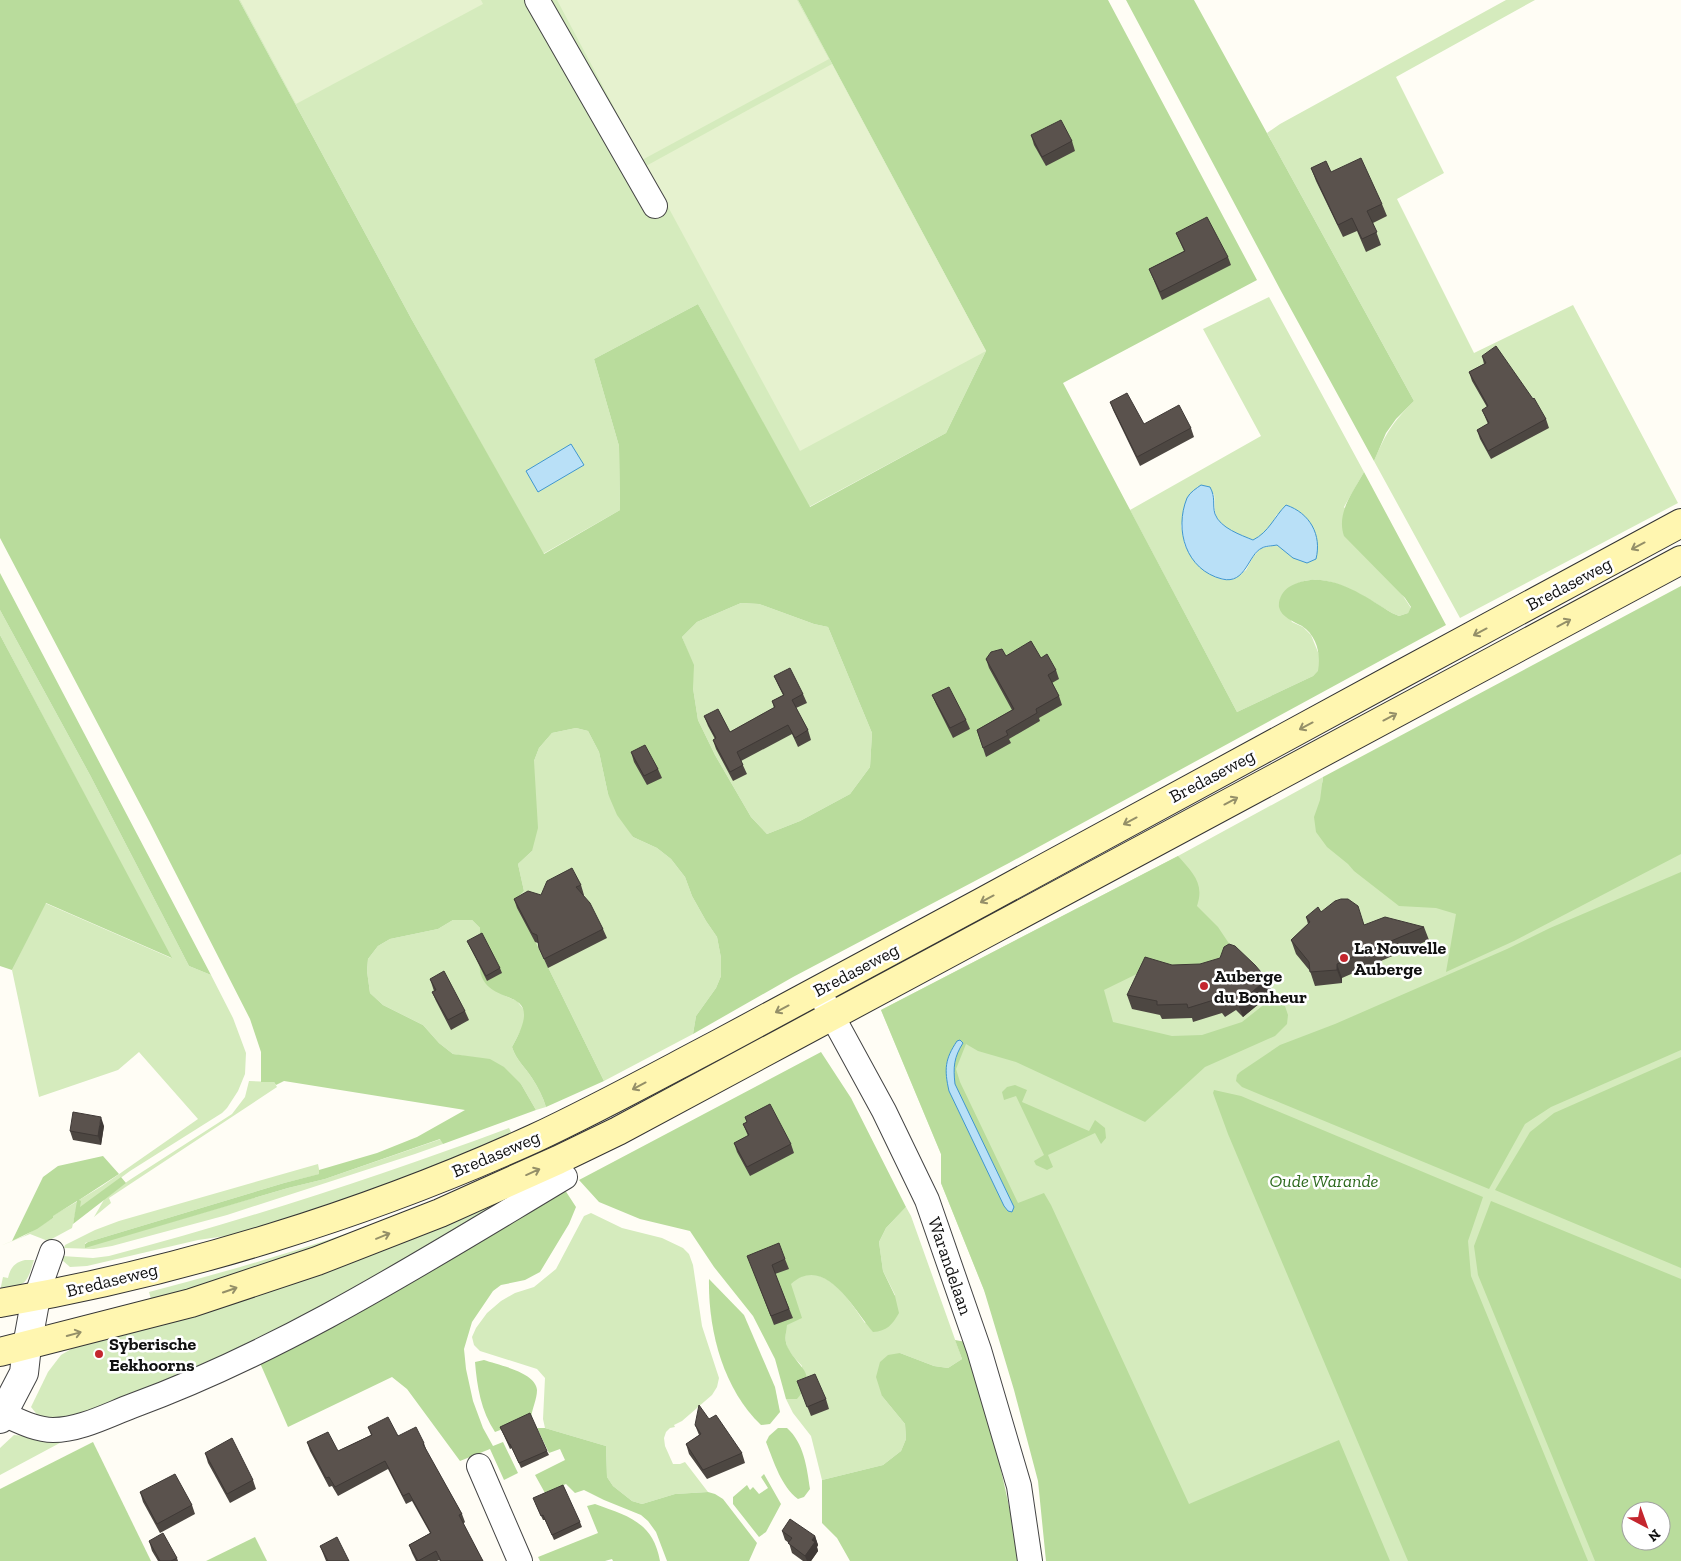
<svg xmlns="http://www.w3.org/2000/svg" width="1681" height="1561" font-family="'Zilla Slab',serif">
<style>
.green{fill:#d5ebbd;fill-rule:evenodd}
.forest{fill:#b9dc9c;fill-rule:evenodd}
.pitch{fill:#e6f2cf}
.water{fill:#b9e0f7;stroke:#3f96cf}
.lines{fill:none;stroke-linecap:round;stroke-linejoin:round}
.minor-casing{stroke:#444;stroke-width:26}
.tertiary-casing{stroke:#444;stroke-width:30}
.secondary-casing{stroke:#333;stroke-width:30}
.minor{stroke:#fff;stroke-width:24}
.tertiary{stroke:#fff;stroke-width:28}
.secondary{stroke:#fff6b0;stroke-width:28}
.wall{fill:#4d4742}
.shaded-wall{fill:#3f3936}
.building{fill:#5a524d;stroke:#3f3936}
.oneway{stroke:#948f68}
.poi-dot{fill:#c4262e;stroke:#fff;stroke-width:2}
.labels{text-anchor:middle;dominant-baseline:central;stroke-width:5;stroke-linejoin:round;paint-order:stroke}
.street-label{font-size:18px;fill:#111;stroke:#fff}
.poi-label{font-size:18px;font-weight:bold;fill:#111;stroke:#fff;text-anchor:start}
.park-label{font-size:18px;font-style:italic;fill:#2f6b1f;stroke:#fff}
</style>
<rect width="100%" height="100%" fill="#fffdf5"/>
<g class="green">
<polygon points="239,0 798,0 986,351 946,433 809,507 698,304 594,359 619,446 620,510 543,554 412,320"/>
<path d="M 1506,0 L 1535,0 L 1396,77 L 1444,173 L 1397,199 L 1474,353 L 1573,305 L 1678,503 L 1460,618 L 1374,461 C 1386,433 1392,423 1414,401 L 1267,133 L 1280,124 Z"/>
<path d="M 1269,297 L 1364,472 L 1344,507 L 1411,608 L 1408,613 L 1399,616 L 1392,613 C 1360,594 1309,557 1280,599 L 1292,622 L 1303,627 L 1311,635 L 1320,657 L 1319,671 L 1313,676 L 1237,712 L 1130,510 L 1261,436 L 1203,329 ZM 1214,494 C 1215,500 1214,506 1215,511 C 1217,527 1241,536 1254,540 C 1265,534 1271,526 1277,514 L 1293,558 L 1277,545 L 1261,548 L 1253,557 L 1246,570 L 1234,579 L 1223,580 L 1205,571 L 1185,546 L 1181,526 L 1188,497 Z"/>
<path d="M 1681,594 L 1681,1561 L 1093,1561 L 941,1183 L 941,1154 L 881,1010 L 1178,856 L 1323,777 L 1322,783 ZM 1631,1511 L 1661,1511 L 1661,1541 L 1631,1541 Z"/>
<polygon points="741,603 759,604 814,624 828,627 872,733 870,767 850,794 800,821 767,834 751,817 715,755 698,720 693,688 693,665 682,637 697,622"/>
<polygon points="0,610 90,775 189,966 211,975 233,1018 246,1053 245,1074 238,1091 227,1108 222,1113 130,1171 80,1208 79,1200 102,1186 198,1119 139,1052 118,1070 39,1097 12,970 45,903 171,958 0,635"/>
<polygon points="576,728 588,731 599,752 608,794 633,837 657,848 671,859 685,877 692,896 706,921 717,937 721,958 721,976 716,988 696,1016 693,1034 604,1081 515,900 524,891 518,864 532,851 534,761 539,748 552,733"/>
<path d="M 453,920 L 472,920 L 480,928 L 481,975 L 503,995 L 517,1001 L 524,1010 L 524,1024 L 512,1047 C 516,1060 525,1067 532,1078 C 538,1087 543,1097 546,1107 L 536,1110 L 521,1084 L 469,1057 L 453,1054 L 439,1043 L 423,1025 L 383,1005 L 370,993 L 367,971 L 368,959 L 378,946 L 390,939 L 438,929 Z"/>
<polygon points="249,1081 274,1082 277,1087 109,1198 111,1203 94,1217 105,1198 128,1181 232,1114 245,1097"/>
<path d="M 509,1128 L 513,1136 L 476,1152 L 254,1232 L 198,1240 L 87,1266 L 70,1267 L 62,1260 L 62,1256 L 93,1258 L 109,1256 C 245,1220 378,1177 509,1128 Z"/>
<polygon points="441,1139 443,1144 415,1154 227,1215 112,1246 94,1249 64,1248 65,1245 95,1230 119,1221 318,1164 320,1174 284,1183 88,1242 85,1243 85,1247 288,1188 325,1179"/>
<polygon points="559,1171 322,1307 190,1374 63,1423 39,1417 31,1407 48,1372 61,1355 78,1345"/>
<path d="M 468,1186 L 411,1215 L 152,1303 L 149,1292 C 217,1274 285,1255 351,1232 C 390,1218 429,1202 468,1186 Z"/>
<polygon points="78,1201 72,1228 48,1241 30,1234 0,1246 24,1236 53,1218 52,1216"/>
<path d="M 906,1207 L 911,1216 L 962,1359 L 948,1368 L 934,1366 L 900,1353 L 882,1396 L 905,1424 L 906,1439 L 901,1451 L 883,1465 L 822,1480 L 811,1436 L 793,1413 L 786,1399 L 797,1399 L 802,1366 C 797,1360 790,1354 787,1347 C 783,1337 790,1296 791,1283 C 822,1256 849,1300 865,1323 L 895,1295 L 883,1271 L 879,1242 L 886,1228 Z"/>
<polygon points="591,1213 622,1228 662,1238 683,1248 689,1254 693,1265 702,1326 719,1378 717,1387 712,1395 682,1421 674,1425 675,1427 670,1428 666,1432 664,1438 665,1446 673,1464 680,1464 685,1462 708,1492 675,1494 642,1504 632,1501 613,1486 607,1477 606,1446 545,1428 543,1419 545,1378 537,1369 480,1351 474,1345 472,1337 476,1328 487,1313 501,1301 515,1293 534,1287 556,1269 584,1216"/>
<path d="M 25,1260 L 34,1260 C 26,1286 26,1284 0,1291 L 3,1277 L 8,1278 C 10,1268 15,1262 25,1260 Z"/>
<polygon points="14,1435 51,1438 71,1437 0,1475 0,1448"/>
</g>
<g class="forest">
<path d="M 0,0 L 239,0 L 412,320 L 544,554 L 620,510 L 619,446 L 594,359 L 698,304 L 810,507 L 946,433 L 986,351 L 798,0 L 1108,0 L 1257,280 L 1063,383 L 1237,712 L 1313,676 L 1318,671 C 1321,654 1317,636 1302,626 C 1294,622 1281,617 1279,607 C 1278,599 1283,591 1289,587 C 1324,566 1363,595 1392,613 L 1399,616 L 1408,613 L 1411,607 L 1405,598 L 1344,536 C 1336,513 1353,492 1364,472 L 1446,625 L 1009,863 L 793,977 L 693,1034 L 696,1016 L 716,988 L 721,976 L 721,958 L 717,937 L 706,921 L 692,896 L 685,877 L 671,859 L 657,848 L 633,837 L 617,815 L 608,794 L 599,752 L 588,731 L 576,728 L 552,733 L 539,748 L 534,761 L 538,828 L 532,851 L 518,864 L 524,891 L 515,900 L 604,1081 L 546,1107 C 543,1097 538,1087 532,1078 C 525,1067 516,1060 512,1047 C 548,984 493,1009 481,975 C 478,967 480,939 480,928 L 472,920 L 453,920 L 438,929 L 390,939 L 378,946 L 368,959 L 367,971 L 370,993 L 383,1005 L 423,1025 L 439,1043 L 453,1054 L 490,1059 L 504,1067 L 521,1084 L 536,1110 L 443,1144 L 440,1139 L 325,1179 L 288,1188 L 85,1248 L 85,1244 L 88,1242 L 284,1183 L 319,1174 L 319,1170 L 377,1153 L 417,1137 L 465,1110 L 284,1081 L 276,1085 L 274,1082 L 261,1082 L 261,1052 L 250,1019 L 149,821 L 0,538 ZM 741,603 L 759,604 L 814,624 L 828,627 L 872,733 L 870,767 L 850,794 L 800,821 L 767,834 L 751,817 L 715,755 L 698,720 L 693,688 L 694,665 L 682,637 L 697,622 Z"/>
<polygon points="1126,0 1194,0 1414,401 1396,419 1386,433 1374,461 1281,291"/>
<polygon points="0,573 211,975 189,966 90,775 0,610"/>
<polygon points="1681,586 1681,854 1514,941 1446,972 1456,914 1436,908 1399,906 1354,871 1348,864 1327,847 1316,832 1314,817 1320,800 1323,777"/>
<polygon points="0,635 172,958 46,903 12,970 0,966"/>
<path d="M 1178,856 C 1192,872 1205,883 1197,906 L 1218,927 L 1234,951 L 1225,964 L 1149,968 L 1104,990 L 1113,1022 L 1172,1036 L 1202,1035 L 1242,1022 L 1276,995 L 1284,1003 L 1288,1015 L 1287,1024 L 1275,1036 L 1205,1067 L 1145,1122 L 1016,1062 L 978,1051 L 966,1044 L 956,1069 L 960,1082 L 1018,1203 L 1044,1193 L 1051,1205 L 1189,1504 L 1339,1440 L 1390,1561 L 1046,1561 L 1038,1481 L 1014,1390 L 984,1290 L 941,1183 L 941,1154 L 881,1010 Z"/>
<polygon points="1681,872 1681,1050 1551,1107 1525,1124 1489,1189 1242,1087 1236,1081 1237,1075 1240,1072 1280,1045 1335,1024 1507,949 1550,928"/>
<path d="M 821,1052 L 851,1098 L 906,1207 L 886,1228 L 879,1242 L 883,1271 L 895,1296 L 899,1313 C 892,1325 887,1331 873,1332 C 854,1310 825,1253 791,1284 L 802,1318 L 787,1325 C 786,1333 784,1341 788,1348 C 799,1369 819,1373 797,1399 L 786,1399 L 775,1359 L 753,1316 L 714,1267 L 690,1231 L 640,1219 L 599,1202 L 579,1180 Z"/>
<polygon points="1681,1057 1681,1268 1495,1190 1530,1132 1554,1113"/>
<polygon points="1015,1085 1027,1090 1022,1102 1089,1131 1095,1120 1105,1128 1106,1138 1101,1144 1095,1133 1048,1155 1053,1167 1047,1170 1036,1165 1034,1161 1044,1155 1016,1096 1004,1100 1002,1092 1007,1087"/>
<polygon points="1214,1090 1241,1096 1483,1197 1468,1241 1471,1276 1588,1561 1408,1561 1228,1134 1213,1093"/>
<polygon points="103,1156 119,1174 79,1200 81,1201 80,1207 121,1177 126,1183 73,1224 77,1201 53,1216 53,1218 37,1229 12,1241 43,1177 58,1166"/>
<polygon points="563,1187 576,1207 569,1224 540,1272 525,1280 501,1285 493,1291 472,1322 464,1349 466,1369 473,1401 483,1428 493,1446 503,1442 518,1473 504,1480 490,1449 460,1461 407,1389 392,1377 288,1427 260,1363"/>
<path d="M 1491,1201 L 1681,1279 L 1681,1561 L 1595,1561 L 1478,1275 L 1474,1246 ZM 1631,1511 L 1661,1511 L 1661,1541 L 1631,1541 Z"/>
<path d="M 709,1279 L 744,1315 L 775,1387 L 780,1412 L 770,1424 L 761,1425 C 723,1389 708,1330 709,1279 Z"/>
<path d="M 955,1340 L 966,1342 C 989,1414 1006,1487 1020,1561 L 850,1561 L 837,1538 L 822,1523 L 822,1480 L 883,1465 L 901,1451 L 906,1439 L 905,1424 L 882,1396 L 876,1377 L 880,1362 L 888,1355 L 900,1353 L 934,1366 L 948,1368 L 962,1359 Z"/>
<path d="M 484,1360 C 498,1365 536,1372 537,1390 C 537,1399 532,1409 531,1418 L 495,1432 C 481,1411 477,1387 475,1362 Z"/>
<polygon points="537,1428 545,1428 606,1446 607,1477 613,1486 632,1501 642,1504 675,1494 708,1492 715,1494 723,1499 757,1543 749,1561 667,1561 656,1532 648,1521 641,1515 604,1500 584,1490 575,1493 566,1484 545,1493 535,1475 565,1460 560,1449 549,1453"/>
<path d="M 778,1428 L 787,1428 C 804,1443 807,1468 810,1489 L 804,1497 L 798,1499 C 781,1486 774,1462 766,1442 L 769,1436 Z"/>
<polygon points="93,1442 151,1561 0,1561 0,1489"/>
<polygon points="764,1474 781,1504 766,1532 759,1537 733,1504 733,1497 747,1485 750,1490 753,1487 759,1494 768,1488 761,1477"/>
<path d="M 595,1504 C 628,1516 653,1522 660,1561 L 613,1561 L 612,1559 L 605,1561 L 540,1561 L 538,1557 L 598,1533 L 587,1506 Z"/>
<polygon points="255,1537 267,1561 206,1561"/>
</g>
<g class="pitch">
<polygon points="240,0 481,0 483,4 296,104"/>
<polygon points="557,0 797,0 829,59 642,160"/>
<polygon points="832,64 986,351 800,451 646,166"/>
</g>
<g class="water">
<polygon points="571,444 584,465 538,492 526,471"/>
<path d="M 1201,485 L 1210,487 C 1216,498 1212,504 1215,514 C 1220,528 1241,535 1253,540 C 1269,532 1274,517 1286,505 C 1310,513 1322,535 1316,559 L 1307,563 L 1293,558 L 1277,545 C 1272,546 1265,546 1262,548 C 1248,554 1246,585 1222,579 C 1186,570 1174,530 1187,498 C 1190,492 1197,488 1201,485 Z"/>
<path d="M 960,1040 L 963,1043 C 954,1057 953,1067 955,1084 L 1014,1207 L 1012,1212 L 1008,1211 L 1004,1206 L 949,1091 C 944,1069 945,1059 957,1041 Z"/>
</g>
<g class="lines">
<g class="minor-casing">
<g id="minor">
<polyline points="537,0 655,206"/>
<polyline points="818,990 884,1111 927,1200 979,1350 1019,1486 1030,1561"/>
<polyline points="36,1297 52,1252"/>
<path d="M 3,1414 C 19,1421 36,1430 53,1430 C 80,1430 108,1415 132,1406 C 285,1350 426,1260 565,1177"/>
<polyline points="479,1466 520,1561"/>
</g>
</g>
<g class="tertiary-casing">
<polyline id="tertiary" points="0,1419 24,1373 27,1346 36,1297"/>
</g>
<g class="secondary-casing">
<g id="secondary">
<path d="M 0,1303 C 181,1272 368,1214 535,1138 C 597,1109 657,1076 718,1044 C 806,997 894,949 982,902 C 1214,775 1448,649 1681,523"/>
<polyline points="0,1352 191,1303 317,1261 440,1213 558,1160 618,1131 791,1038 1681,560"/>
</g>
</g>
<use href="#minor" class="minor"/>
<use href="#tertiary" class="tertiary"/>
<use href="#secondary" class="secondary"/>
</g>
<g class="wall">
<polygon points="1031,135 1072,141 1075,151 1046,166 1034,145"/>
<polygon points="1311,168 1382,204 1387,216 1373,223 1381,245 1366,252 1357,231 1343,237 1316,181"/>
<polygon points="1176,233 1228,257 1231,265 1162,300 1149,269 1184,251"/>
<polygon points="1482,356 1546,419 1549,428 1491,459 1480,439 1477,430 1488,424 1482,410 1487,407 1472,381 1469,372 1484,364"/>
<polygon points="1110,402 1144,424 1191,428 1194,437 1140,466 1113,410"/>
<polygon points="1006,656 1041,658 1056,670 1059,679 1052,683 1059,696 1062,705 1039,718 1040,721 1009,739 1011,743 986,757 977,730 1012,710 989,668 986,659"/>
<polygon points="774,676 803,694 807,703 796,708 808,730 811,740 798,747 792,734 741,761 747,774 733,781 716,749 713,740 715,739 708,726 704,716 730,732 774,708 772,701 783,695 778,685"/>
<polygon points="932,695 966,720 970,729 953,738 936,704"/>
<polygon points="631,752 658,769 662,778 647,785 634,762"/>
<polygon points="581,885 584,895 583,895 603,929 607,938 548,968 539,948 538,943 535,942 517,908 514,899 541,895"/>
<polygon points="1321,912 1365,925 1424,927 1429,940 1342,978 1342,983 1315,986 1310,971 1296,954 1291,940 1308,924 1306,917"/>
<polygon points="467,941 500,968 502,973 487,981"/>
<polygon points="1172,965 1267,979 1272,993 1243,1017 1236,1010 1225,1017 1222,1013 1193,1022 1192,1018 1162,1019 1160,1015 1132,1009 1127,995"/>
<polygon points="430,979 465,1011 469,1020 451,1030 436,1001 432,992 434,991"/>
<polygon points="745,1117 791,1144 794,1153 750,1176 737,1152 734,1143 748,1136 743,1124 747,1122"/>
<polygon points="104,1126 101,1145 73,1140 70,1131"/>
<polygon points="785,1259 789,1269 775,1274 793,1318 774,1325 751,1265"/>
<polygon points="797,1381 826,1399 829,1409 811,1416"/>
<polygon points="709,1419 742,1453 745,1463 707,1479 689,1454 686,1444 699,1435 695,1425"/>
<polygon points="368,1427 424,1443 427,1452 462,1514 465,1522 463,1524 483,1561 440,1561 439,1560 437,1561 416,1561 412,1553 409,1545 430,1533 412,1501 406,1504 388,1469 338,1496 332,1486 329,1487 310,1451 307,1442 338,1451 371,1435"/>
<polygon points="500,1427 547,1451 549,1455 521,1468 512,1448 510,1449"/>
<polygon points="205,1453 253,1480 256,1489 230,1503 208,1463"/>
<polygon points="140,1492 192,1505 195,1514 160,1533 143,1502"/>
<polygon points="535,1503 580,1522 582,1527 554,1540 545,1520 543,1520"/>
<polygon points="782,1531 815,1536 818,1545 817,1547 818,1551 811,1561 803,1561 792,1553 789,1543 785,1540"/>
<polygon points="149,1541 177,1558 178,1561 158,1561 152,1551"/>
<polygon points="320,1546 349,1561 326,1561"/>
</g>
<g class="shaded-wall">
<polygon points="1337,964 1342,978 1342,983 1337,970"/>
<polygon points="1267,979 1272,993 1243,1017 1238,1004"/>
<polygon points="101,1117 104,1126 101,1145 98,1136"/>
<polygon points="815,1536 818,1545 817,1547 818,1551 811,1561 807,1561 805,1556 812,1540"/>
</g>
<g class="building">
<polygon points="1061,120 1072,141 1042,157 1031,135"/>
<polygon points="1361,158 1382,204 1367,211 1377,232 1362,239 1352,218 1338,225 1311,168 1326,161 1331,172"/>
<polygon points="1207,217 1228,257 1160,292 1149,269 1185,251 1176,233"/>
<polygon points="1496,346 1533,399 1534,398 1546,419 1488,451 1477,430 1489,423 1482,410 1488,406 1469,372 1486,363 1482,356"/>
<polygon points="1127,393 1144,424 1179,405 1191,428 1137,457 1110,402"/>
<polygon points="1031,641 1041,658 1047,654 1056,670 1048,675 1059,696 1036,709 1037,713 1006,731 1008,735 983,748 977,730 1014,709 986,659 991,652 1002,649 1006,656"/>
<polygon points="790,668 803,694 792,700 808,730 795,738 788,725 737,752 743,765 730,772 713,740 716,738 704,716 718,709 730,732 775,707 772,701 784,695 774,676"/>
<polygon points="949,687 966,720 950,728 932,695"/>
<polygon points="645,745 658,769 644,776 631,752"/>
<polygon points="572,868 581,885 576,887 590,903 603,929 544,959 539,948 537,935 532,933 514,899 528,891 541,895 547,881"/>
<polygon points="1341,899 1348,899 1358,906 1364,925 1385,917 1424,927 1337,964 1337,970 1310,972 1309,962 1291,940 1310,922 1306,917 1318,907 1321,912 1335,901"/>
<polygon points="482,933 500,968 486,976 467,941"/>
<polygon points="1229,944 1235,946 1255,965 1267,979 1238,1004 1231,996 1220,1003 1217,999 1188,1008 1187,1004 1157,1005 1157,1001 1127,995 1145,957 1172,965 1200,964 1220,958 1224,947"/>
<polygon points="444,971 465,1011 448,1020 432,992 436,990 430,979"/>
<polygon points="770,1104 791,1144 747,1167 734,1143 749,1135 743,1124 747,1122 745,1117"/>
<polygon points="73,1112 101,1117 98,1136 70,1131"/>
<polygon points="779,1243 785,1259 772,1265 789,1309 771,1316 747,1256"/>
<polygon points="815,1374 826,1399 807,1407 797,1381"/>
<polygon points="699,1405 709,1419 716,1415 742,1453 703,1470 686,1444 701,1434 695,1425"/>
<polygon points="530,1413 547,1451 519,1463 510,1444 509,1444 500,1427"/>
<polygon points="388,1417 398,1436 416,1427 424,1443 423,1444 462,1514 459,1515 483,1561 441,1561 436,1551 418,1561 409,1545 431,1533 409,1493 403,1496 385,1461 335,1487 329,1477 326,1478 307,1442 328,1432 338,1451 372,1435 368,1427"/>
<polygon points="232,1438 253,1480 227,1494 205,1453"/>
<polygon points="175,1474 192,1505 157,1524 140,1492"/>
<polygon points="563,1485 580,1522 552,1535 543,1515 541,1516 533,1498"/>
<polygon points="790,1519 815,1536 812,1540 815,1542 805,1556 788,1543 792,1538 782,1531"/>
<polygon points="163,1533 177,1558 171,1561 160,1561 149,1541"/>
<polygon points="337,1537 349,1561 328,1561 320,1546"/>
</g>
<defs><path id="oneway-shaft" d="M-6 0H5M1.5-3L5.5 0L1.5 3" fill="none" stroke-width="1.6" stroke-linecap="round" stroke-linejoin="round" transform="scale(1.25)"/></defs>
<g class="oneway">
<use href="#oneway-shaft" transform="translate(1638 546) rotate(152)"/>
<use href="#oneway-shaft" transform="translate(1564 623) rotate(-28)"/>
<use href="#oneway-shaft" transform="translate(1480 632) rotate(152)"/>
<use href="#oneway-shaft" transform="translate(1390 717) rotate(-28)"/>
<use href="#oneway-shaft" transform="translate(1306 726) rotate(152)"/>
<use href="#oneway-shaft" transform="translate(1231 801) rotate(-28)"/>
<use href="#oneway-shaft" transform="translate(1130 821) rotate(152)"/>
<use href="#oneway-shaft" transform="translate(987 899) rotate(152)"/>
<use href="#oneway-shaft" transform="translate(782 1009) rotate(152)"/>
<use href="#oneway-shaft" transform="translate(639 1086) rotate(152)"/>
<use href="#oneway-shaft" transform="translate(533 1172) rotate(-24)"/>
<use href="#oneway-shaft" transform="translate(383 1236) rotate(-22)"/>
<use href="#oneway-shaft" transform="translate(230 1290) rotate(-19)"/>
<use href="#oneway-shaft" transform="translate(74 1334) rotate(-15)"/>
</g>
<g class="poi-dot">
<circle cx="1344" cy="958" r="5"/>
<circle cx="1204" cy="986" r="5"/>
<circle cx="99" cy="1354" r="5"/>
</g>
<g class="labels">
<g class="street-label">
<text transform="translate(1569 584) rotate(-28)">Bredaseweg</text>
<text transform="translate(1212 776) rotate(-28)">Bredaseweg</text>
<text transform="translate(856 970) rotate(-28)">Bredaseweg</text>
<text transform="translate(496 1154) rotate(-23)">Bredaseweg</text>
<text transform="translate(950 1266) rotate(71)">Warandelaan</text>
<text transform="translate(112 1280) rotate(-14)">Bredaseweg</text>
</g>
<g class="poi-label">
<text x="1354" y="948">La Nouvelle<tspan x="1354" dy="21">Auberge</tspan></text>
<text x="1214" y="976">Auberge<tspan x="1214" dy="21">du Bonheur</tspan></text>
<text x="109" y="1344">Syberische<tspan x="109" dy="21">Eekhoorns</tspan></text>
</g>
<g class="park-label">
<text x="1324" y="1181">Oude Warande</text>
</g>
</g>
<g transform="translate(1646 1526) rotate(139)"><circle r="24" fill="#ffffff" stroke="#a0a0a0"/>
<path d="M0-4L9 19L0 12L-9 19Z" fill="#c4262e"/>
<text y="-8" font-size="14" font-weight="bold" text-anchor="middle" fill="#111111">N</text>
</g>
</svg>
